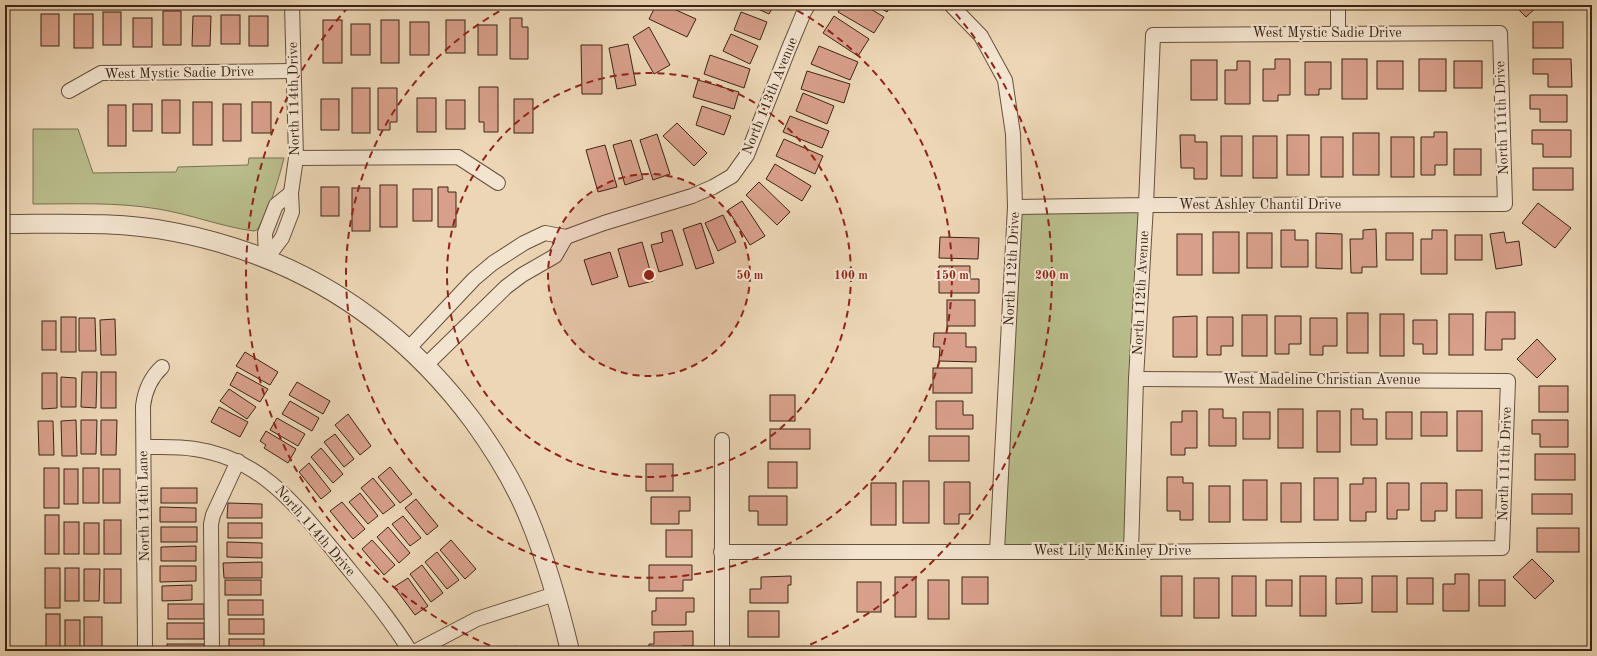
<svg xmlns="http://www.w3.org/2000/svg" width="1597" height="656" font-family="'Old Standard TT',serif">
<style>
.green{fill:#b9bd8c;stroke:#7a7152}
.building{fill:#d89f8a;stroke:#3a2517}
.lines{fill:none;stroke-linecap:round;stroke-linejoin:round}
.minor-casing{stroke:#66513e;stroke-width:16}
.tertiary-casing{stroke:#66513e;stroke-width:20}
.minor{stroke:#f3e4cf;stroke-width:14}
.tertiary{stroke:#f3e4cf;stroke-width:18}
.ring{fill:none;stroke:#8f2418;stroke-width:2;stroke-dasharray:7 5}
.labels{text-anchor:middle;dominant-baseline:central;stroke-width:4;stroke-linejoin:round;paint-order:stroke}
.street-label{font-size:14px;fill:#3a2517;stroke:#f3e4cf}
.centre{fill:#8f2418;stroke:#f3e4cf;stroke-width:2}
.ring-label{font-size:12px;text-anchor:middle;font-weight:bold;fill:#8f2418;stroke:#f3e4cf;stroke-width:4;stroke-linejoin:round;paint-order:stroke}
</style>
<rect width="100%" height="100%" fill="#ecd6b5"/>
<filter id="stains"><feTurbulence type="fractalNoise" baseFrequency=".005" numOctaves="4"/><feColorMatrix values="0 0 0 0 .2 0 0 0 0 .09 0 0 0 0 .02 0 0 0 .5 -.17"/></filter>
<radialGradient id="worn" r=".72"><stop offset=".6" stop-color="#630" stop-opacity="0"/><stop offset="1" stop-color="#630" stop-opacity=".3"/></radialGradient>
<g class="green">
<path d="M 33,129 L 78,129 L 93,173 L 176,172 L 178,167 L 248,165 L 249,158 L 284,158 C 278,182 270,208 257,230 L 254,231 C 222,227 190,214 158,209 C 117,202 74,204 33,204 Z"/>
<polygon points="1146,205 1131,552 997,551 1015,207"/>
</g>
<g class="building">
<polygon points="656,5 665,5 696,19 687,37 649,19"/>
<polygon points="749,5 774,5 769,14"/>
<polygon points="842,5 864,5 884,17 874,33 838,12"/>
<polygon points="875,5 891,5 887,12"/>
<polygon points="1514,5 1539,5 1526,17"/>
<rect x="163" y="11" width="18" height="34"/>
<rect x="103" y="12" width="18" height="33"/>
<polygon points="741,12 767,22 760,40 734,30"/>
<rect x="41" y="14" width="18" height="32"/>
<rect x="74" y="14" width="19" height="34"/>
<rect x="221" y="15" width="19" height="29"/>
<polygon points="193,16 211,16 210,46 192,46"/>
<rect x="249" y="16" width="19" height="30"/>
<polygon points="834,16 869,39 858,56 823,33"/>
<rect x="133" y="18" width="19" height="29"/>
<polygon points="510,18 522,18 522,27 528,27 528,59 510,59"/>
<rect x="323" y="20" width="19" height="43"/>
<rect x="381" y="20" width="18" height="43"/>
<rect x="446" y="20" width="19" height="33"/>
<rect x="410" y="22" width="19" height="33"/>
<rect x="1533" y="22" width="30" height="26"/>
<rect x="351" y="24" width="19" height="31"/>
<rect x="478" y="25" width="19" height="30"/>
<polygon points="649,27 670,65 654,74 633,37"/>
<polygon points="731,34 758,46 750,64 723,51"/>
<polygon points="628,44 636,85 617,89 609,48"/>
<polygon points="581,45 602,45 602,94 582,94"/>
<polygon points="819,46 858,62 850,80 811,64"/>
<polygon points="710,55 750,69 744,88 704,74"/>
<polygon points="1275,59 1290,59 1290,95 1278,95 1278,101 1263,101 1263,69 1275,69"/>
<rect x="1342" y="59" width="25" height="40"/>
<rect x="1419" y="59" width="27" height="32"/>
<polygon points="1533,59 1571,59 1572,87 1548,87 1548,74 1533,74"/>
<rect x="1191" y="60" width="26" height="40"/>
<polygon points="1237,61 1250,61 1250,104 1225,104 1225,70 1237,70"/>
<rect x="1377" y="61" width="26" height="28"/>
<rect x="1454" y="61" width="28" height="27"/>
<polygon points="1305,62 1331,62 1331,89 1319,89 1319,95 1305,95"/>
<polygon points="807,71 850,84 844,103 801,89"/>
<polygon points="698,80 739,92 734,109 693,97"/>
<polygon points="479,87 498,87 498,132 484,132 484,122 479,122"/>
<rect x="352" y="88" width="18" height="45"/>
<polygon points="378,88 397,88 397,122 390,122 390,130 378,130"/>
<polygon points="803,93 834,106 827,124 796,111"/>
<polygon points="1530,95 1567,95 1567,122 1540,122 1540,109 1530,109"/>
<rect x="417" y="98" width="19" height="34"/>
<rect x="321" y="99" width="18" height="31"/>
<rect x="514" y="99" width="19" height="34"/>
<rect x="162" y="100" width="18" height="33"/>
<rect x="446" y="100" width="19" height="29"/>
<rect x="193" y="102" width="19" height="43"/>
<rect x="252" y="102" width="19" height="31"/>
<rect x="133" y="104" width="19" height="27"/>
<rect x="223" y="104" width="18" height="37"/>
<rect x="108" y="105" width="18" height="41"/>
<polygon points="702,106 731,116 724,135 696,125"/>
<polygon points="790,116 829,131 822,148 783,132"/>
<polygon points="677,123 707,153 694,166 663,136"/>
<polygon points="1532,130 1571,130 1571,157 1543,157 1543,144 1532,144"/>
<polygon points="1434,132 1447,132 1447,165 1435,165 1435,175 1421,175 1421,137 1434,137"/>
<rect x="1353" y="133" width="26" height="42"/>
<polygon points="657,134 670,174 653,180 640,140"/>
<polygon points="1180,135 1195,135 1195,142 1207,142 1207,179 1194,179 1194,168 1181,168"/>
<rect x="1287" y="135" width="22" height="40"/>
<rect x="1221" y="136" width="21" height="40"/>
<rect x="1253" y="136" width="24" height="42"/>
<rect x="1321" y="137" width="22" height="40"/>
<rect x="1391" y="137" width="23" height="40"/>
<polygon points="784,139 823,156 815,174 776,156"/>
<polygon points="631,140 643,179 625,185 613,145"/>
<polygon points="605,145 617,187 598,192 586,150"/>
<rect x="1454" y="149" width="27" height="26"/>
<polygon points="775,164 811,186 802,201 766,179"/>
<rect x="1533" y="168" width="40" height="22"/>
<polygon points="759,182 790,212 777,225 746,195"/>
<rect x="380" y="185" width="17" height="42"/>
<rect x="321" y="187" width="18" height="29"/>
<polygon points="438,187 448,187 448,192 456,192 456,227 438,227"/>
<rect x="352" y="188" width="18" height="43"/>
<rect x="413" y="189" width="19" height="32"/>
<polygon points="742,201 765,236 750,245 728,210"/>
<polygon points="1538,203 1571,228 1555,248 1522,223"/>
<polygon points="723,215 736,242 718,251 705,223"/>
<polygon points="701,223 714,263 696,269 683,229"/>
<polygon points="1376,229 1377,267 1362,267 1362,273 1351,273 1350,239 1363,239 1363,230"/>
<polygon points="672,230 683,265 659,272 651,245 663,242 661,233"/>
<polygon points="1281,230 1295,230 1295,240 1308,240 1308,267 1281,267"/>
<polygon points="1432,230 1447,230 1447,274 1421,274 1421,239 1432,239"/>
<rect x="1213" y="232" width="26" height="41"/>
<polygon points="1504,232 1506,243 1519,241 1522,265 1496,269 1490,234"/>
<rect x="1247" y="233" width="25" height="35"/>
<polygon points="1316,233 1342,234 1342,269 1316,268"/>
<rect x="1386" y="233" width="27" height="27"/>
<rect x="1177" y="234" width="25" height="41"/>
<rect x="1455" y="235" width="27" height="25"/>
<polygon points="940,237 979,238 978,259 939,258"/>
<polygon points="642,242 653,281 629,287 618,249"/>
<polygon points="610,252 618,277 592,285 584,260"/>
<polygon points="939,266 970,266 970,279 979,279 979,293 939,293"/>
<rect x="947" y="300" width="28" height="26"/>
<polygon points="1486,312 1515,312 1515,339 1502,339 1502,350 1485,350"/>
<rect x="1347" y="313" width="21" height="40"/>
<rect x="1380" y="314" width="24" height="42"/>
<rect x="1449" y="314" width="24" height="41"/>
<rect x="1242" y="315" width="25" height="41"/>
<polygon points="1197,316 1197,357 1173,357 1173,317"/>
<polygon points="1275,316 1301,316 1301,344 1289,344 1289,354 1275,354"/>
<rect x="61" y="317" width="15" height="35"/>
<polygon points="1207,317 1233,317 1233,346 1221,346 1221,355 1207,355"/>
<polygon points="79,318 95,318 96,351 79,351"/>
<polygon points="1310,318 1337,318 1337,346 1323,346 1323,355 1310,355"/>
<polygon points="115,319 116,355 101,355 100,320"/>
<polygon points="1413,320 1437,320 1437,354 1423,354 1423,344 1413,344"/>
<rect x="42" y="321" width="14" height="29"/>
<polygon points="934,333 966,333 966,347 976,347 976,362 939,361 940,347 933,347"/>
<polygon points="1537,339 1556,359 1537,378 1517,359"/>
<polygon points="245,352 278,372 270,385 236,366"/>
<rect x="933" y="368" width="39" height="25"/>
<polygon points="82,372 97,372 96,408 81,407"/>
<rect x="101" y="372" width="15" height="36"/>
<polygon points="237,372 268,389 260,402 230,385"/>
<polygon points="42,373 57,373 57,408 42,409"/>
<polygon points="61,377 76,378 76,407 61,407"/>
<polygon points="297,382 330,401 323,414 289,395"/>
<rect x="1539" y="386" width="29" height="26"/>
<polygon points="229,389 256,407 247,419 220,401"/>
<rect x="770" y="395" width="25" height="26"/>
<polygon points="290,401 319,418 312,431 282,414"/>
<polygon points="936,401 963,401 963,415 973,415 973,429 936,429"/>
<polygon points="219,407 248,422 240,437 211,422"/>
<polygon points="1209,409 1223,409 1223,418 1236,418 1236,446 1209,446"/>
<rect x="1278" y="409" width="25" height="39"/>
<polygon points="1351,409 1363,409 1363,419 1377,419 1377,445 1351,445"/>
<polygon points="1182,411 1197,411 1197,448 1185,448 1185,455 1171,455 1171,422 1182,422"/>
<rect x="1317" y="411" width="23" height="41"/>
<rect x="1457" y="411" width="25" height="40"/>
<rect x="1243" y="412" width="27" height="27"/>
<rect x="1386" y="412" width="26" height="27"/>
<rect x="1421" y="412" width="26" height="24"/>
<polygon points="348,414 371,446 360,455 335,425"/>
<polygon points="277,418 305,434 298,446 270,430"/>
<polygon points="76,420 77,456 62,456 61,421"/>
<polygon points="81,420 97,420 96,454 81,454"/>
<polygon points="101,420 117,420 116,455 101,455"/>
<polygon points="1532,420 1568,420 1568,447 1540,447 1540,434 1532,434"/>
<polygon points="38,421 53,421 54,455 39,455"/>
<rect x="770" y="429" width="40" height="20"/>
<polygon points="266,431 296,449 288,463 264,448 266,445 260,441"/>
<polygon points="335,434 354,459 344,467 324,442"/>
<rect x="929" y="436" width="40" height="25"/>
<polygon points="321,448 343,474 333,483 311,457"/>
<rect x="1535" y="454" width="40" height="26"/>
<rect x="768" y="462" width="29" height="26"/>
<polygon points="309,463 331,491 321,499 299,472"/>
<rect x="646" y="464" width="27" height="27"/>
<polygon points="390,467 412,494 400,503 378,477"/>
<rect x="44" y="468" width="15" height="40"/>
<rect x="83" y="468" width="16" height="35"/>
<rect x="64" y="469" width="14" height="35"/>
<rect x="103" y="469" width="17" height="34"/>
<polygon points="1167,477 1183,477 1183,483 1193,483 1193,520 1180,520 1180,511 1167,511"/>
<polygon points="373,478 395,505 383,514 361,488"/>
<rect x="1314" y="478" width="24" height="42"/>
<polygon points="1363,478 1376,478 1376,512 1366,512 1366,521 1350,521 1350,484 1363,484"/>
<rect x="1243" y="480" width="24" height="40"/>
<rect x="903" y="481" width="26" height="42"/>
<polygon points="944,482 970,482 970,514 959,514 959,524 944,524"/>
<rect x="871" y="483" width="25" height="42"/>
<rect x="1281" y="483" width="20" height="39"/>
<polygon points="1387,483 1409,483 1409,510 1397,510 1397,519 1387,519"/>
<polygon points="1421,483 1447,483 1447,511 1435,511 1435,521 1421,521"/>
<rect x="1209" y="486" width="21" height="36"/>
<rect x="161" y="488" width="36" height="15"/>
<rect x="1456" y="490" width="26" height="28"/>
<polygon points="360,493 378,516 368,524 349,502"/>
<rect x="1532" y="494" width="40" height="20"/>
<polygon points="749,496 787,496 787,525 758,525 758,511 749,511"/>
<polygon points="651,497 690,497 690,511 679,511 679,524 651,524"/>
<polygon points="416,499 438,526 427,535 405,508"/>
<polygon points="342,502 365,529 353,539 330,511"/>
<polygon points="228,503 262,504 262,518 227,518"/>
<polygon points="160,507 196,508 196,522 160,522"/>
<rect x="45" y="515" width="14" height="39"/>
<polygon points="403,516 421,538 410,546 392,524"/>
<rect x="104" y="520" width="17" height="34"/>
<rect x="64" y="522" width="15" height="32"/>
<rect x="84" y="523" width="15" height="31"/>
<rect x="228" y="523" width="34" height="15"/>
<rect x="161" y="527" width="36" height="15"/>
<polygon points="388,527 410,553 399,563 377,537"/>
<rect x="1537" y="528" width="42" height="24"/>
<rect x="666" y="530" width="26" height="27"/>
<polygon points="372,540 395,565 384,575 362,549"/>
<polygon points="451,540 476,569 465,579 440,550"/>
<polygon points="227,542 262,543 262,558 227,557"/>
<polygon points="196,546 196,561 161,561 161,547"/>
<polygon points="437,552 459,580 447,589 425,562"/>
<polygon points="1532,559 1554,581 1535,599 1513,577"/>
<polygon points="262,562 262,578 224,578 223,563"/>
<polygon points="422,565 443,593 431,602 410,574"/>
<polygon points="649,565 692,565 692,580 683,580 683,591 649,591"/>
<polygon points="160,566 196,566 196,581 160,582"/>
<rect x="45" y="568" width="15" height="40"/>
<rect x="65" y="568" width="14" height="33"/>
<polygon points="84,569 100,569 99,601 84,601"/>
<rect x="104" y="569" width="17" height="34"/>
<polygon points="1455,574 1469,574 1469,611 1443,611 1443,584 1455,584"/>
<polygon points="791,576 791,585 788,585 788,603 750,603 750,589 761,589 761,577"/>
<rect x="1161" y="576" width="21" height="40"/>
<rect x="1232" y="576" width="24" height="40"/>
<rect x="1300" y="576" width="26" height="40"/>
<rect x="1372" y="576" width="25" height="36"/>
<rect x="895" y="577" width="21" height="40"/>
<rect x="962" y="577" width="26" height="27"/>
<polygon points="408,578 428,606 415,615 394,587"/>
<rect x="1194" y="578" width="25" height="40"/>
<polygon points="1336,578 1362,578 1362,603 1336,604"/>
<rect x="1407" y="578" width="26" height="26"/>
<rect x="225" y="580" width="36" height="15"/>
<rect x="928" y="580" width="21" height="39"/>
<rect x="1266" y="580" width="26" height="26"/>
<rect x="1479" y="580" width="26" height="26"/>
<rect x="857" y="582" width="24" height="30"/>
<polygon points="192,585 192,600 162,601 162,586"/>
<polygon points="656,598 694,598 694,612 686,612 686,625 652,625 652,611 656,611"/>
<rect x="228" y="600" width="35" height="15"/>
<rect x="168" y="604" width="36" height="15"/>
<rect x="748" y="611" width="31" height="26"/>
<rect x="46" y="614" width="14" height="37"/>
<rect x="84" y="617" width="18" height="34"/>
<rect x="229" y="619" width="35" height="15"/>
<rect x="65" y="620" width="15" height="31"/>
<rect x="167" y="623" width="37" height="16"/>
<polygon points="693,631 693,646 682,646 682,651 649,651 649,644 654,644 654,632"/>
<rect x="229" y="639" width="35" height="12"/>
<rect x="167" y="644" width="37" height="7"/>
<polygon points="516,646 518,651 501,651 501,650"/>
<rect x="751" y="647" width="40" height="4"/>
</g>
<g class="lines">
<g class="minor-casing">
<g id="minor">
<polyline points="951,5 981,36 1005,80 1013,134 1015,207 997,551"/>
<polyline points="1338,5 1338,33"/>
<polyline points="69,91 101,73 293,71"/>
<polyline points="296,158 458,157 498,183"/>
<polyline points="1015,207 1146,205 1505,204 1500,33 1153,35 1146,205 1136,379 1131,552"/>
<polyline points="266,259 282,238 292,212 291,193 296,158 292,5"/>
<polyline points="266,259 265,233 276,205 291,193"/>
<polyline points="409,348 474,279 493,263 524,243 545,233 566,237 604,223 692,196 713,187 732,176 747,155 789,48 804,12 808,5"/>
<polyline points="426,365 506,287 522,275 555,256 566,237"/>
<polyline points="722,440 722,651"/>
<path d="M 144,447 C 161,447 178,446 195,449 C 263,459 298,508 339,557 C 364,588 389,617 410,651"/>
<polyline points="721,552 1131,552 1502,548 1508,381 1136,379"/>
<path d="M 144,651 L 145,647 L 143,406 C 145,390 150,378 162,367"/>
<polyline points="212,651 211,524 213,515 238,461"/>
<polyline points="416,651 477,619 555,594"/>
</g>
</g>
<g class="tertiary-casing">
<path id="tertiary" d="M 5,224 C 61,224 118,221 174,232 C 298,256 397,319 473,421 C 494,450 514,482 528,516 C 546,559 559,605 570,651"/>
</g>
<use href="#minor" class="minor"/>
<use href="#tertiary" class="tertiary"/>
</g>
<circle cx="649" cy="275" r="101" fill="#8f2418" fill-opacity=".12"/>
<g class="ring">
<circle cx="649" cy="275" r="101"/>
<circle cx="649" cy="275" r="202"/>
<path d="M787 5A303 303 0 1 1 511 5"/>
<path d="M501 650A403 403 0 0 1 350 5M948 5A403 403 0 0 1 797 650"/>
</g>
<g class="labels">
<g class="street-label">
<text x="1327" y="33">West Mystic Sadie Drive</text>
<text transform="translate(179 73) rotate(-1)">West Mystic Sadie Drive</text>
<text transform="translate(770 96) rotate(-68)">North 113th Avenue</text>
<text transform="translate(294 99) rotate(-91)">North 114th Drive</text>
<text transform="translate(1502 118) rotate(-92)">North 111th Drive</text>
<text x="1260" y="205">West Ashley Chantil Drive</text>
<text transform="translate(1012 269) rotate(-87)">North 112th Drive</text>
<text transform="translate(1141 293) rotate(-87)">North 112th Avenue</text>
<text x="1322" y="380">West Madeline Christian Avenue</text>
<text transform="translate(1505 464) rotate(-88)">North 111th Drive</text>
<text transform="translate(144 506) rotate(-91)">North 114th Lane</text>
<text transform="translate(315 531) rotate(49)">North 114th Drive</text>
<text x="1112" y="551">West Lily McKinley Drive</text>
</g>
</g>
<circle cx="649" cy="275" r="6" class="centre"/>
<g class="ring-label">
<text x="750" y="279">50 m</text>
<text x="851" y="279">100 m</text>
<text x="952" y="279">150 m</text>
<text x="1052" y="279">200 m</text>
</g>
<rect width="1597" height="656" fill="none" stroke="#ecd6b5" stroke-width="20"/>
<rect x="6" y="6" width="1585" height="644" fill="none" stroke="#3a2517" stroke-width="2"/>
<rect x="10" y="10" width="1577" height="636" fill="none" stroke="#3a2517"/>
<rect width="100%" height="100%" filter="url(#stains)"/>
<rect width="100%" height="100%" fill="url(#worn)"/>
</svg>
